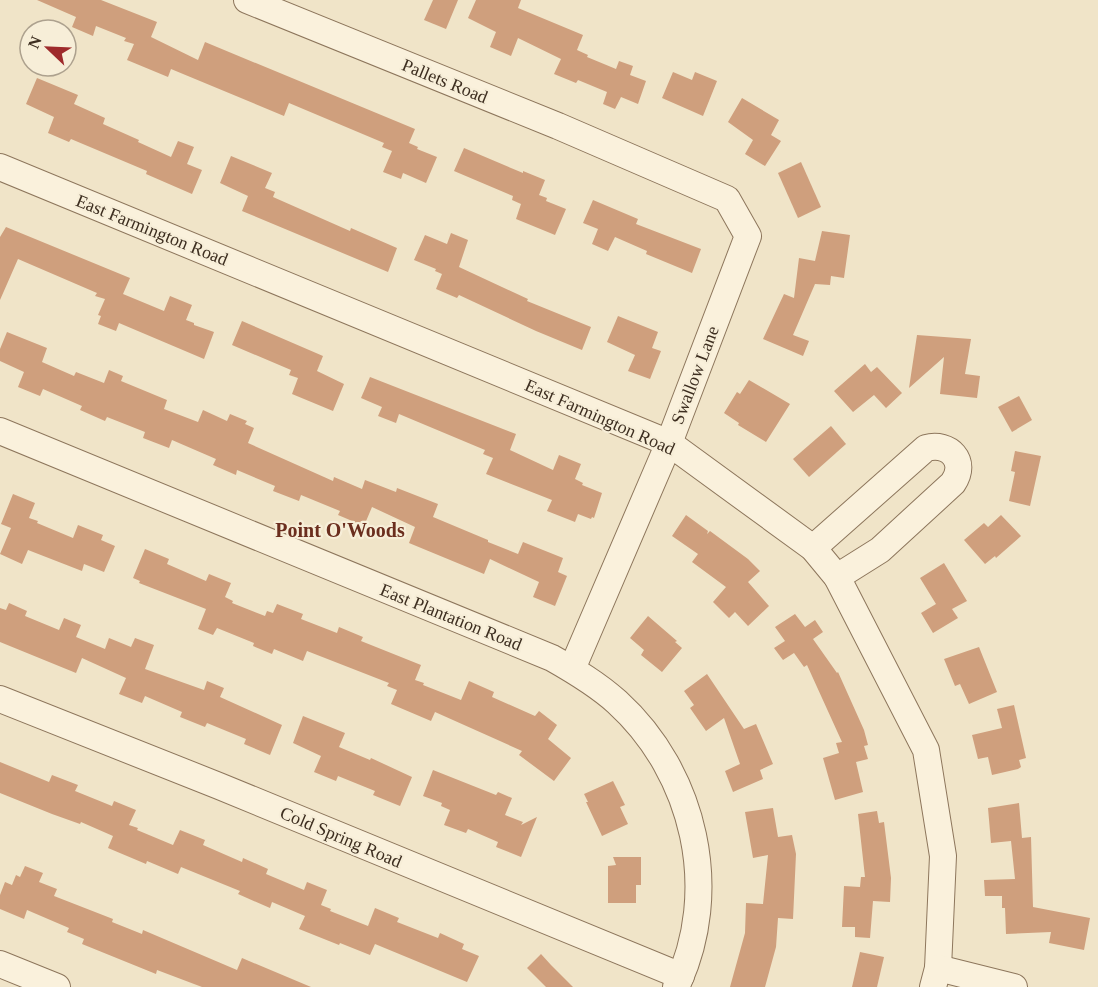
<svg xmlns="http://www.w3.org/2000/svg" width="1098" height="987" font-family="'Times New Roman',serif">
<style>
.building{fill:#cf9f7d}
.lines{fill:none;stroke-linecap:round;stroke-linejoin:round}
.minor-casing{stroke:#8d765c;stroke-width:28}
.minor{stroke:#faf1dc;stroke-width:26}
.labels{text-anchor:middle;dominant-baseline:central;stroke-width:4.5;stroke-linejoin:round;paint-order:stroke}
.street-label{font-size:18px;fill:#3d2e20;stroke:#f7eed8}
.neighbourhood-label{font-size:20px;font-weight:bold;fill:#6b2e1e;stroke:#f7eed8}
</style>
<rect width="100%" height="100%" fill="#f0e4c8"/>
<g class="building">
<polygon points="37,0 101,0 157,22 151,37 198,60 205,42 415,129 409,143 418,147 417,149 437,157 426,183 403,173 401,179 383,172 392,151 382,147 384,143 289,103 284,116 171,69 168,77 127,60 134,44 124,41 126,38 96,26 93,36 72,27 76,17"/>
<polygon points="433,0 458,0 446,29 424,20"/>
<polygon points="476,0 521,0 518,8 583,35 577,50 588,55 587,57 616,69 619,61 633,66 630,75 646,81 638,104 621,97 615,109 603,104 607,92 578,80 576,83 554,74 561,59 518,38 511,56 490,47 496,32 468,18"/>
<polygon points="673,72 692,80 695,72 717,81 703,116 662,98"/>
<polygon points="37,78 78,95 74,104 105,118 103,124 139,140 138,142 171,157 178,141 194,147 187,164 202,170 192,194 146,174 147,171 71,139 69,142 48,133 54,117 26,104"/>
<polygon points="742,98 779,120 771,135 781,141 765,166 745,154 753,140 728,122"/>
<polygon points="464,148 523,173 523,171 545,180 539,195 547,198 546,201 566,209 555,235 516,219 521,204 512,200 513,196 454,171"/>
<polygon points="231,156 272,173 265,188 275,192 273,197 350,231 351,228 397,248 388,272 242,211 248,196 220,183"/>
<polygon points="801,162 821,207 798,218 778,173"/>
<polygon points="593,200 638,219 636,224 701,249 692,273 646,254 647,251 615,237 608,251 592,244 598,229 583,223"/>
<polygon points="6,227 130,278 123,294 164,311 170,296 192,305 186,320 194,323 194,325 214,332 204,359 119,323 116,331 98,324 101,316 98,315 105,299 95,296 97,293 18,259 0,300 0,237"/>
<polygon points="822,231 850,235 844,278 831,276 830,285 815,284 793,335 809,341 803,356 763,339 784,294 794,298 799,258 815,261"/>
<polygon points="451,233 468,240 459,267 528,299 527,301 591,327 582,350 536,331 459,295 457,298 436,289 442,274 435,271 436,269 414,260 425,235 447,244"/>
<polygon points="618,316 658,332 652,348 661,351 650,379 628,371 635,355 607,342"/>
<polygon points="242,321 323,356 317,371 344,384 333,411 292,394 298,378 289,375 291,370 232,345"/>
<polygon points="7,332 47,348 42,362 74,376 76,372 104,383 109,370 123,376 121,381 167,400 164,409 198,422 203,410 227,421 230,414 247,421 245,424 254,428 248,443 333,481 334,477 362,489 365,480 396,492 397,488 438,504 433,517 488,540 488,542 518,554 523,542 563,558 558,572 567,576 555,606 533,597 539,582 490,559 484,574 409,543 415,527 372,507 364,526 338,515 340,511 301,495 299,501 273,491 275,486 237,470 236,475 213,465 216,459 172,440 169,448 143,438 145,432 107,417 105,421 80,410 82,406 43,389 40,396 18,387 24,372 0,361 0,349"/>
<polygon points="917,335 971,339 965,374 980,376 977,398 940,394 944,357 909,388"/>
<polygon points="865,364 871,372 877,367 902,393 886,408 874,395 853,412 834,391"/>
<polygon points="370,377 516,434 510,450 553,470 559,455 581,464 575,479 583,483 582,485 602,493 594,518 592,517 591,519 578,514 575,522 547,511 552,500 486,474 493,458 483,454 485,450 399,414 396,423 378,416 382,407 361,398"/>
<polygon points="749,380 790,404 766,442 738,425 739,423 724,413 737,392 740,394"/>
<polygon points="1019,396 1032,420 1012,432 998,407"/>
<polygon points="831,426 846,444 809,477 793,459"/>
<polygon points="1015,451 1041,456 1030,506 1009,501 1015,472 1011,471"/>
<polygon points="13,494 35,503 29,518 38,521 37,523 73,538 78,525 103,535 101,540 115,546 104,572 84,564 82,571 28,550 22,564 0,554 11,528 1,524"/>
<polygon points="686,515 708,531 707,534 710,531 748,559 760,571 748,582 769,606 748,626 735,612 729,618 713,602 726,587 692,562 698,554 672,536"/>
<polygon points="1001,515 1021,536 996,558 995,556 985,564 964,540 984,523 988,527"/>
<polygon points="145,549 169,559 167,564 206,581 209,574 231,583 225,597 233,601 232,603 265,616 267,611 273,613 277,604 303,614 301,619 337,633 339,627 363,637 361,641 421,665 415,680 424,683 423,685 461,700 469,681 494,692 492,697 535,716 539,711 557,725 548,739 571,758 554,781 519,755 522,751 435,712 431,721 391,704 397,690 387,686 389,683 307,651 303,661 274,649 272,654 253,646 254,643 217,628 213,635 198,629 206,609 139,583 140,581 133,578"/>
<polygon points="944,563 967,601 952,609 958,618 933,633 921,613 936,604 920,578"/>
<polygon points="9,603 27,611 25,616 59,630 64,618 81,625 76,637 105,649 109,638 131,647 135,638 154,645 145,669 204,690 207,681 224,688 220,697 282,725 270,755 244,744 246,739 207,723 205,727 180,717 182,712 145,696 142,703 119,694 126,678 82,658 76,673 0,642 0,608 6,610"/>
<polygon points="795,614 805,627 815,620 823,632 813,639 837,673 838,672 864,730 868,745 864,746 868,759 856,762 863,792 835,800 823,758 839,753 836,743 842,742 807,665 804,667 794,653 783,660 774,648 785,641 775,627"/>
<polygon points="648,616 677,641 675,642 682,648 662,672 641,655 644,650 630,638"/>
<polygon points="979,647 997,692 969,704 960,684 955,686 944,659"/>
<polygon points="707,674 744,729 756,724 773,764 760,770 763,779 733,792 725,771 740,764 724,718 706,731 690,708 694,705 684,691"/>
<polygon points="1014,705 1026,758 1019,760 1021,767 1018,769 992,775 988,757 978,759 972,735 1002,728 997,709"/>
<polygon points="303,716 345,733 339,747 370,760 371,758 412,777 400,806 373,795 375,791 338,776 336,781 314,772 321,756 293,743"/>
<polygon points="0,762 49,782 52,775 78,785 75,791 112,806 114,801 136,810 129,825 138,828 137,830 173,845 180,830 205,840 203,845 242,862 243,858 268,869 266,874 304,890 307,882 327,890 321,905 331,909 330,911 368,926 375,908 399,918 397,922 438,938 440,933 464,944 462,949 479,956 467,982 375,944 370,955 340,943 339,945 299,929 305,916 272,902 270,908 238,894 240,891 181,867 178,874 147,861 146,864 108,848 113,836 81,822 80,824 52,814 0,793"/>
<polygon points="433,770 496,795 498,792 512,798 505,815 523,822 521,825 537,817 521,857 496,847 498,842 468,829 466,833 444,825 450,810 441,806 442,803 423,796"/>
<polygon points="613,781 625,805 620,807 628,824 602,836 586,802 588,802 584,794"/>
<polygon points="1019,803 1022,838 1031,837 1033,907 1090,918 1084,950 1049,943 1051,932 1006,934 1005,908 1002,908 1002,896 985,896 984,880 1015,879 1011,841 991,843 988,808"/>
<polygon points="773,808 778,837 792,835 796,854 793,919 778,918 776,947 765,987 730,987 745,933 746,903 763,904 768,855 753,858 745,812"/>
<polygon points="877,811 879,823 884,822 891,878 890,902 873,901 870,938 855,937 855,927 842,927 844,886 860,887 861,877 865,877 858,814"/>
<polygon points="613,857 641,857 641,885 636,885 636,903 608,903 608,866 616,865"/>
<polygon points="25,866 43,873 39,882 57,889 54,896 113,919 112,922 142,934 143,930 237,970 242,958 311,987 202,987 157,970 156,974 82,944 84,939 67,932 69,928 27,910 24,919 0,909 0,895 5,882 12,885 16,875 20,877"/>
<polygon points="860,952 884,957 877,987 852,987"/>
<polygon points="541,954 551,965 573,987 546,987 527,968"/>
</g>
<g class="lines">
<g class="minor-casing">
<g id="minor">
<polyline points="247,0 558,126 727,199 748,236 669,443 572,669"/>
<polyline points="0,167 669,443 813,548 837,577 926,750 943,856 938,968 933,987"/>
<path d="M 0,431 L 552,658 C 575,671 597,684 617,702 C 695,773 722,891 676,987"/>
<path d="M 813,548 L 926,448 C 949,442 968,461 953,483 L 880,550 L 837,577"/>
<polyline points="0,699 219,786 681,976"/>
<polyline points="0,964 57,987"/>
<polyline points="938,968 1014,987"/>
</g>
</g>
<use href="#minor" class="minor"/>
</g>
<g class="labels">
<g class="street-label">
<text transform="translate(445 81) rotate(22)">Pallets Road</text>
<text transform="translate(152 230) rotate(22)">East Farmington Road</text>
<text transform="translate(695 375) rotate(-69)">Swallow Lane</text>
<text transform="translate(600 417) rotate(24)">East Farmington Road</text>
<text transform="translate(451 617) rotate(22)">East Plantation Road</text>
<text transform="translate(341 837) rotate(23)">Cold Spring Road</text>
</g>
<g class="neighbourhood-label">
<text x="340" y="530">Point O'Woods</text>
</g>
</g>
<g transform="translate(48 48) rotate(293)"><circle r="28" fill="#f7eed8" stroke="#ada18e" stroke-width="1.5"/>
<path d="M0-4.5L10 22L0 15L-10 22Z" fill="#9e2a2b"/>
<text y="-9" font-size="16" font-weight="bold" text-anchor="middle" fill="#3d2e20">N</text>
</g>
</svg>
